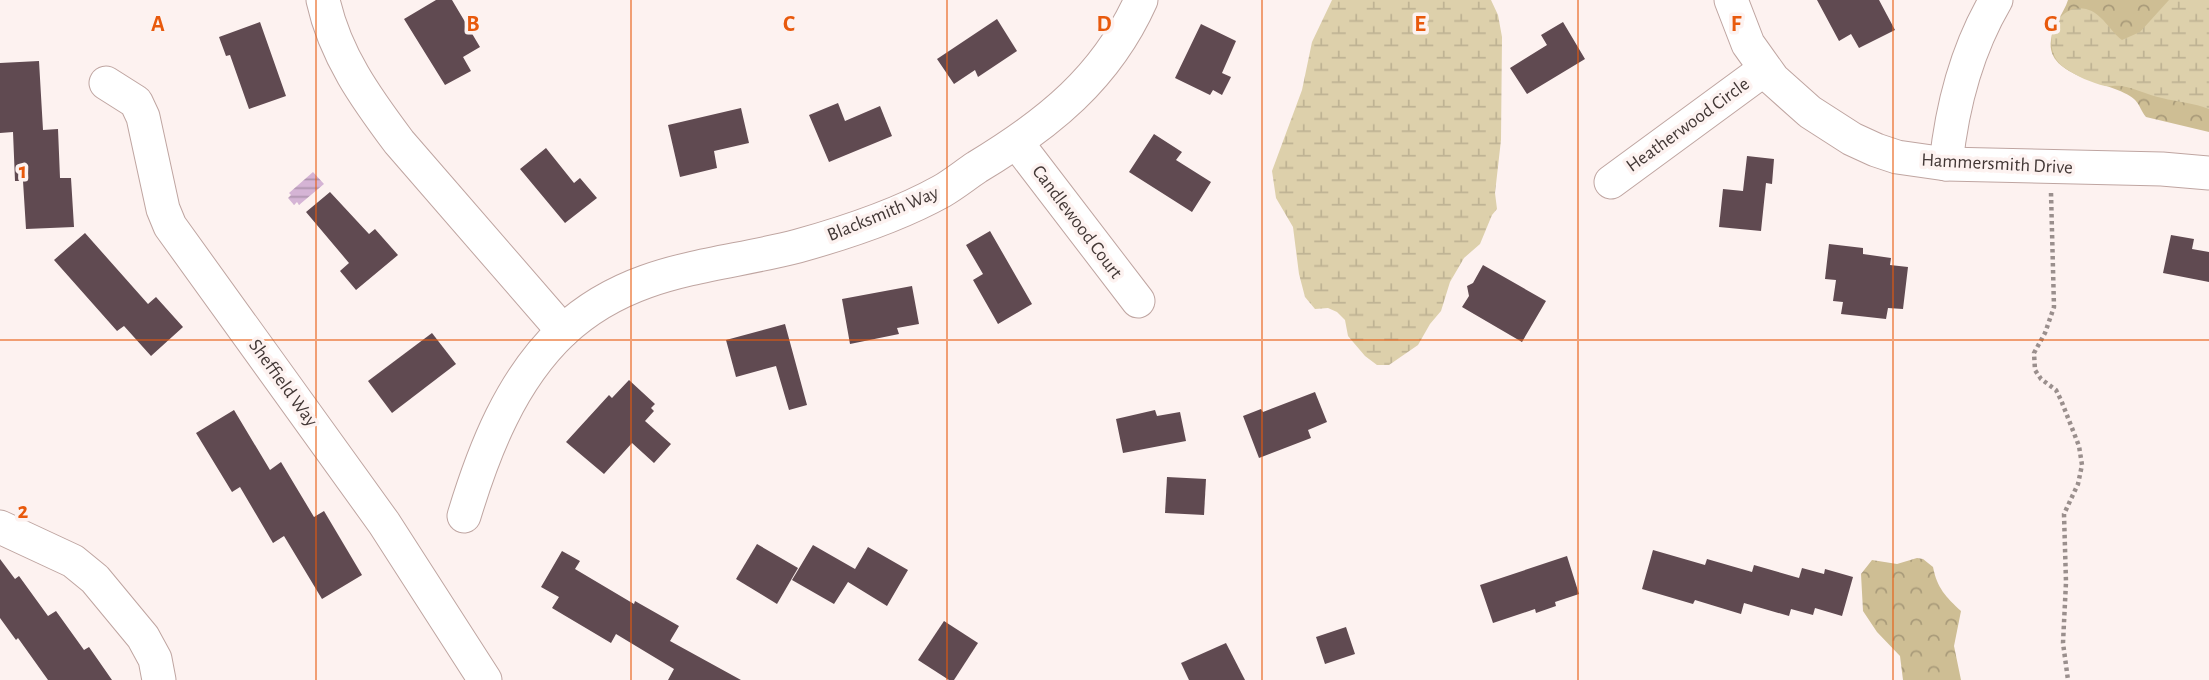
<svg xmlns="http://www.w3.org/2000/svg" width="2209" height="680" font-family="'Alegreya Sans',sans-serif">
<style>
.forest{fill:url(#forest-crowns)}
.wetland{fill:url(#wetland-marsh)}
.water{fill:url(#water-rules)}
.building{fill:#604a51}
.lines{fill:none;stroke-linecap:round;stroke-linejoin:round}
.minor-casing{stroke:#bfa5a1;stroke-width:35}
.path{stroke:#9a8f8d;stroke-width:4.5;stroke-dasharray:3.5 3.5;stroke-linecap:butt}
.minor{stroke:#fff;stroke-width:33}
.grid{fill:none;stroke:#e8590c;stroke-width:2;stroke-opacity:0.55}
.labels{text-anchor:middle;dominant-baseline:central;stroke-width:7;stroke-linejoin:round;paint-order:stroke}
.street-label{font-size:19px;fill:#423735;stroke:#fdf2f0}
.grid-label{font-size:23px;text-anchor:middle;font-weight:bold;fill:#e8590c;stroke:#fdf2f0;stroke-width:7;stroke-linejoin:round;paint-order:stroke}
</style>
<defs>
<pattern id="forest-crowns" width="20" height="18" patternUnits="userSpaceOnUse" patternTransform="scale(1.75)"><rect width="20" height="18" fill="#cebe94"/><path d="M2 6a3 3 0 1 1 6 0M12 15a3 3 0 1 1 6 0" fill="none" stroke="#a99b7a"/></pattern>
<pattern id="wetland-marsh" width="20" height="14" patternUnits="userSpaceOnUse" patternTransform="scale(1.75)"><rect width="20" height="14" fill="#ddd0ab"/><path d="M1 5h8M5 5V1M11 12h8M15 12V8" fill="none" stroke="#bfb394"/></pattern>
<pattern id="water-rules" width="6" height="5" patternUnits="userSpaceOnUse" patternTransform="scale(1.75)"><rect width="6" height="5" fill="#d5b4d5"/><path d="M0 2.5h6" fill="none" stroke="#ae93ae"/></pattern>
</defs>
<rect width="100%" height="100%" fill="#fdf2f0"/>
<g class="forest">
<path d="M 2068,0 L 2209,0 L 2209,132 L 2146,117 C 2141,111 2139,103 2134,99 C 2114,81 2045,79 2051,40 C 2052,26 2064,13 2068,0 Z"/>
<path d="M 1917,558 L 1923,559 L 1933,567 C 1937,588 1946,597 1961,611 L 1954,646 L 1961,680 L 1903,680 L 1900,656 L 1877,632 L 1863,611 L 1861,574 L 1872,560 L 1897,564 Z"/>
</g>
<g class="wetland">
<polygon points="1332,0 1491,0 1498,15 1502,37 1501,140 1495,193 1497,209 1492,215 1480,244 1464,258 1450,282 1441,311 1430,324 1418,345 1389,365 1377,365 1365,356 1348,336 1345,320 1337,312 1328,308 1315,309 1305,297 1299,274 1293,227 1276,198 1272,171 1302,90 1312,42"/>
<path d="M 2169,0 L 2209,0 L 2209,109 C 2194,103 2178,102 2162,98 C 2148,95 2135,88 2121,86 C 2115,85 2110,87 2105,86 C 2092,83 2076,76 2065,68 C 2039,51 2054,2 2086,9 C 2102,13 2110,31 2122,40 L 2140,32 Z"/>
</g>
<polygon class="water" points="313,172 324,184 299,205 297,202 294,205 288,198 291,195 289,193"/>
<g class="building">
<polygon points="436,0 452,0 480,47 463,57 471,71 445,85 404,19"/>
<polygon points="1817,0 1879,0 1895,30 1859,48 1851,34 1839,41"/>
<polygon points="997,19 1017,51 978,77 975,70 954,84 937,59"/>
<polygon points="260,22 286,96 249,109 230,55 226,56 219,37"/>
<polygon points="1563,22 1585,59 1527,94 1510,68 1547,45 1541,35"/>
<polygon points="1201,24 1236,41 1222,73 1231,77 1222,95 1213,90 1210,95 1175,78"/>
<polygon points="39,61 43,130 58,129 60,178 71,178 74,227 26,229 23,181 15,181 13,132 0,133 0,63"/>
<polygon points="838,103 845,121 880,106 892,136 829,162 809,115"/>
<polygon points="741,108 749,143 714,151 717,168 680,177 668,125"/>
<polygon points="1154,134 1182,152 1176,160 1211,182 1192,212 1129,172"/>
<polygon points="546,148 574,183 580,178 597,198 565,223 520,169"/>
<polygon points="1747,156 1774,159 1772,184 1766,183 1761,231 1719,227 1723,189 1743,191"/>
<polygon points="330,192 369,234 375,229 398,255 356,290 340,271 349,263 306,212"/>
<polygon points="990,231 1032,304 998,324 973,280 983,274 966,245"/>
<polygon points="85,233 148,304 156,297 183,327 151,356 124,326 117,331 54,260"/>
<polygon points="2171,235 2194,239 2192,249 2209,252 2209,282 2163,273"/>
<polygon points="1829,244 1863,248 1863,254 1891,258 1890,265 1908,267 1903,309 1888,308 1886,319 1841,314 1843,302 1833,301 1836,280 1825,279"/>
<polygon points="1483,265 1546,301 1522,342 1462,307 1469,296 1467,286 1473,283"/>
<polygon points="912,286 919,324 897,328 899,334 850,344 842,299"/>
<polygon points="785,324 807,405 789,410 776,366 736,377 726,340"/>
<polygon points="432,333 456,364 392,413 368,381"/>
<polygon points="629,380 655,404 651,408 654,411 645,421 671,444 654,463 632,443 604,474 566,442 609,395 612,398"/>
<polygon points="1315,392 1327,422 1308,430 1311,438 1259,458 1243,416 1261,409 1263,412"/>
<polygon points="234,410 270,470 281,462 314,517 324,511 362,575 322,599 284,536 273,543 240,487 232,492 196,433"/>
<polygon points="1155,410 1157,416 1180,412 1186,441 1123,453 1116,419"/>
<polygon points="1167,477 1206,479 1204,515 1165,513"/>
<polygon points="757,544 798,568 777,604 736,579"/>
<polygon points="813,545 855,569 868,547 908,570 887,606 848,582 834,604 792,580"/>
<polygon points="1653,550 1705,565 1707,559 1752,572 1754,565 1799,578 1802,568 1824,574 1825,569 1853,577 1842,616 1815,608 1813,615 1791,609 1789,616 1744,603 1741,614 1695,600 1693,604 1642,589"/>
<polygon points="562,551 580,561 575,569 634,604 635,601 679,626 670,641 741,680 668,680 674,669 616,634 611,643 552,608 559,597 541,587"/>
<polygon points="1567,556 1579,594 1555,602 1556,606 1536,613 1535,609 1493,623 1480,585"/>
<polygon points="0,559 15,579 19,576 48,616 56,611 84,650 89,647 112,680 48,680 18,638 16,640 0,618"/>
<polygon points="944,621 978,643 954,680 949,680 918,660"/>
<polygon points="1346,627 1355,654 1325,664 1316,637"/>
<polygon points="1226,643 1245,680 1189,680 1181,663"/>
</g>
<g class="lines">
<g class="minor-casing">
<g id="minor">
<path d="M 323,0 C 335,55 366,98 399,142 L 563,331"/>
<polyline points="1731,0 1748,44 1773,79 1810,112 1852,139 1876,150 1897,157 1946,164 2162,169 2209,173"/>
<polyline points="106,83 136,102 143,117 163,209 170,226 384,523 485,680"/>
<polyline points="1017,143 1138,301"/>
<path d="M 1946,164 C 1952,106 1966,51 1996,0"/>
<polyline points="1611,182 1765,69"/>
<path d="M 464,516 C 484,450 511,380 563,331 C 632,267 713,268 798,246 C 845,233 899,215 942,191 C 954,184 965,175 977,167 C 1048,124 1106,78 1141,0"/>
<polyline points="0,527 73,561 95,579 143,637 155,659 159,680"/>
</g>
</g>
<polyline class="path" points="2051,193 2054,307 2045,333 2034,353 2035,370 2041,379 2056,390 2061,400 2079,446 2082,465 2078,484 2064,514 2066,582 2063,643 2068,680"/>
<use href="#minor" class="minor"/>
</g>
<path class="grid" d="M 316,0 L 316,680M 631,0 L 631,680M 947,0 L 947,680M 1262,0 L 1262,680M 1578,0 L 1578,680M 1893,0 L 1893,680M 0,340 L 2209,340"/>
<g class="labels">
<g class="street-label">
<text transform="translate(1688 125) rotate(-36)">Heatherwood Circle</text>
<text transform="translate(1997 164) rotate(3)">Hammersmith Drive</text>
<text transform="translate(883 214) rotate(-22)">Blacksmith Way</text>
<text transform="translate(1077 222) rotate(53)">Candlewood Court</text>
<text transform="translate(283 383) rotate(54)">Sheffield Way</text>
</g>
</g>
<g class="grid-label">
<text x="158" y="31">A</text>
<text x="473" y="31">B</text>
<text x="789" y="31">C</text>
<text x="1104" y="31">D</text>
<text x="1420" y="31">E</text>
<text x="1736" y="31">F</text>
<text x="2051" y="31">G</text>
<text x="23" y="178">1</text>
<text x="23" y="518">2</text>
</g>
</svg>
